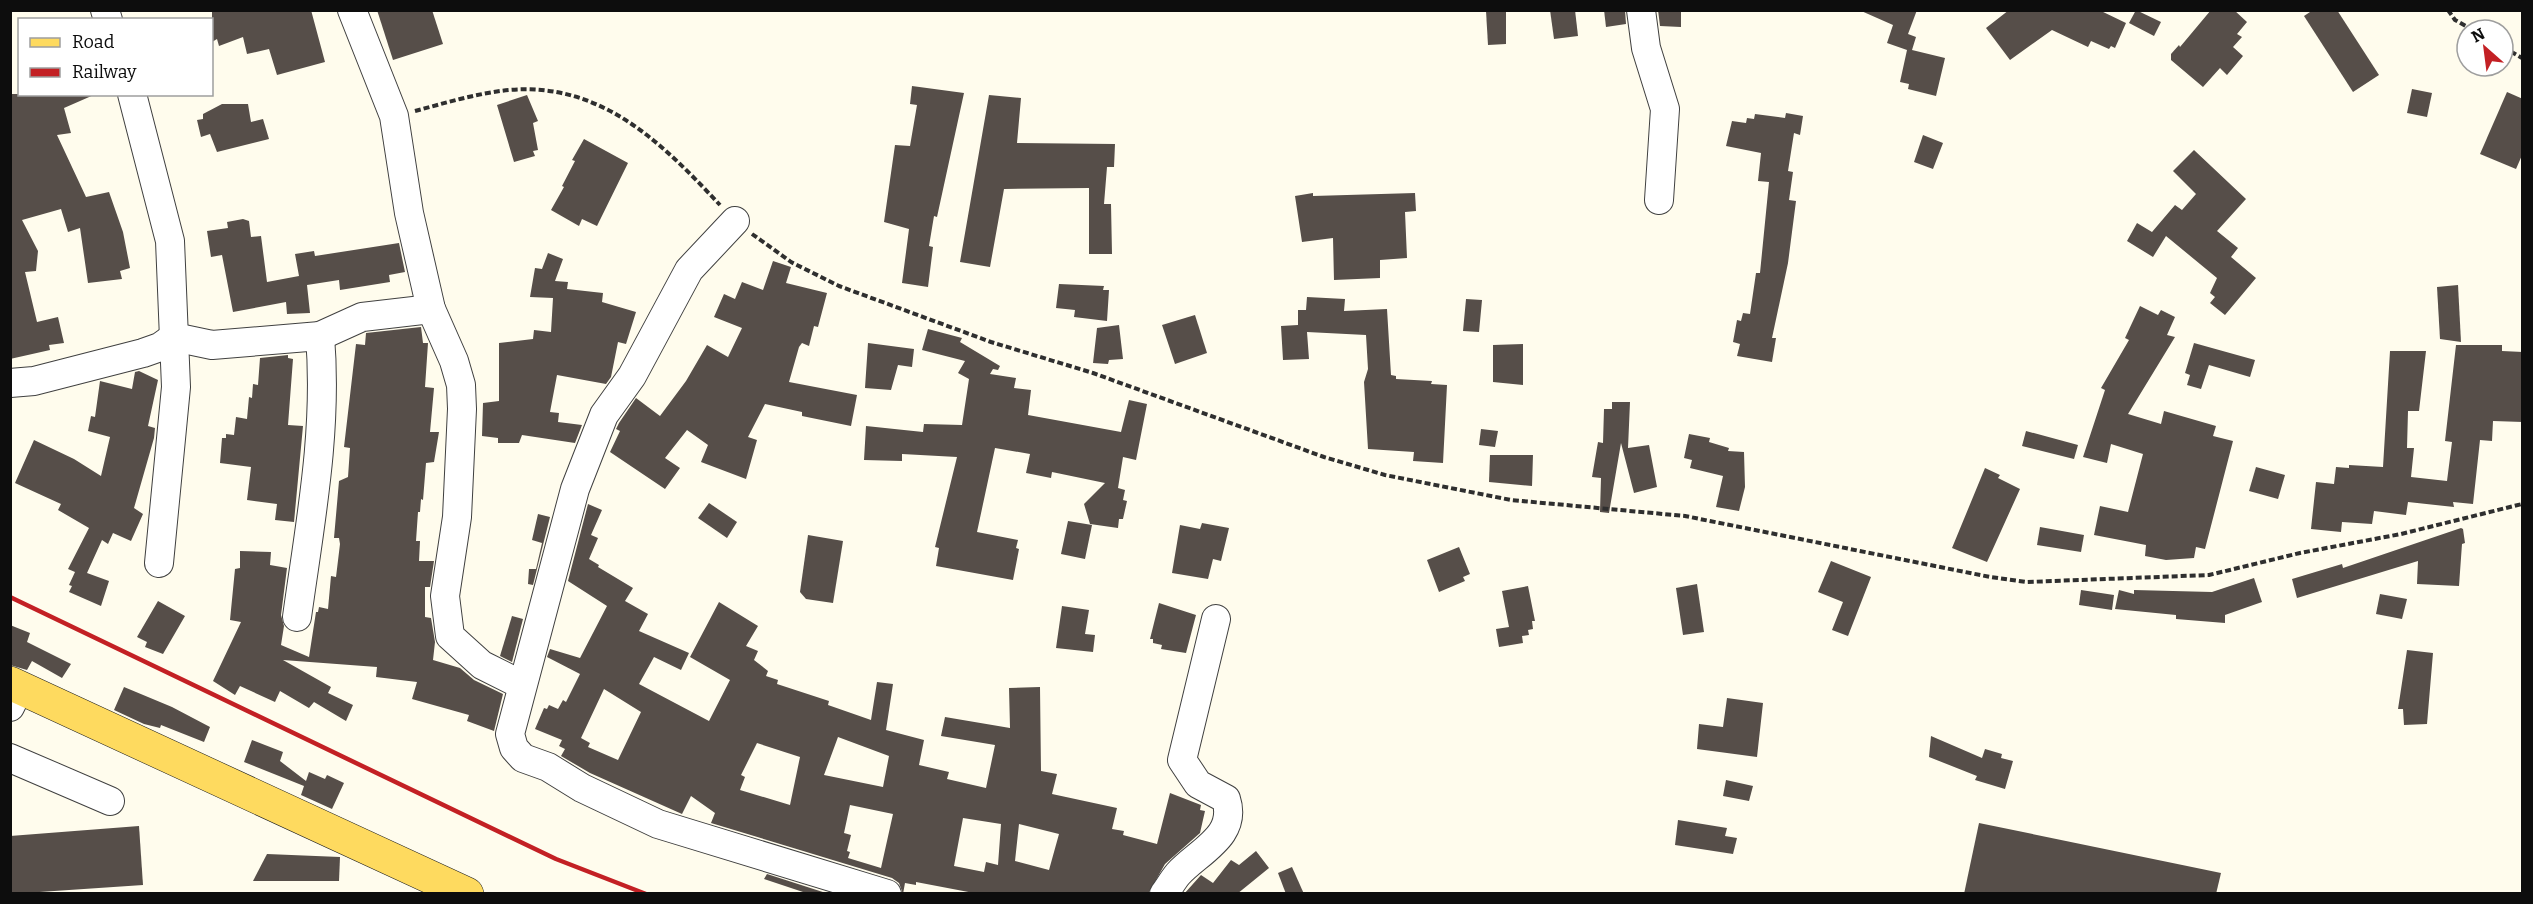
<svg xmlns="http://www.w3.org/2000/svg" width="2533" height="904" font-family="Bitter,serif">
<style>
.building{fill:#564e49;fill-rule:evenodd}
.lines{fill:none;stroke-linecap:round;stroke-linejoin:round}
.minor-casing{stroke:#404040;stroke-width:30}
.major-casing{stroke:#1e1e1e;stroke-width:34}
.path{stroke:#2f2f2f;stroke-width:4;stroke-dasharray:6 3;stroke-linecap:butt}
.minor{stroke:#fff;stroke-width:28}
.major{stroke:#feda5f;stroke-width:33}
.rail{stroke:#c32024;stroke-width:4.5}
</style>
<rect width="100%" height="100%" fill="#fffced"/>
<g class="building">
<polygon points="212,10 311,10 325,62 277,75 269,49 247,54 243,37 219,46 217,39 212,42"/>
<polygon points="377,10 432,10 443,44 393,60"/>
<polygon points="1550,10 1575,10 1578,36 1554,39"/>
<polygon points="1604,10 1625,10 1626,24 1606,27"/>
<polygon points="1658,10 1681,10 1681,27 1660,26"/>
<polygon points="1859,10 1917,10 1908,34 1916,37 1912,50 1945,58 1936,96 1908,89 1909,84 1900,82 1907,50 1887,43 1893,25"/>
<polygon points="2009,10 2099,10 2126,23 2115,48 2111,46 2109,49 2091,41 2088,47 2052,30 2010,60 1986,28"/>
<polygon points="2136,10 2161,22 2154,36 2129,23"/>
<polygon points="2211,10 2234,10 2247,22 2237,34 2242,37 2233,47 2243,56 2227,75 2220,68 2203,87 2171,60 2171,54 2179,45 2180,47"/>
<polygon points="2313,10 2337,10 2379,75 2353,92 2304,16"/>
<polygon points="1486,11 1506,11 1506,44 1488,45"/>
<polygon points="912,86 964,93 937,217 934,216 929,246 933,247 928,287 902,283 909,229 884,222 895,145 910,146 917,105 910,104"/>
<polygon points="2412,89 2432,93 2427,117 2407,113"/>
<polygon points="2507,92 2523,99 2523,153 2516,169 2480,154"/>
<polygon points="10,94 96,94 64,108 71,133 57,135 86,197 109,192 123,232 130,268 120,271 122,279 88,283 80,228 68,232 61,209 22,220 38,251 36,271 25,272 37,322 58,317 64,343 49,345 50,350 10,359"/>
<polygon points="527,95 538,121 533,123 538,150 533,151 535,156 514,162 497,105"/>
<polygon points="989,95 1021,98 1017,143 1115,144 1114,167 1107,167 1104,204 1111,204 1112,254 1089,254 1089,188 1004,189 990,267 960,262"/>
<polygon points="222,104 248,104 251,122 263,119 269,139 217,152 210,134 201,137 197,120 203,119 203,114"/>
<polygon points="1786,113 1803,116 1800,135 1794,133 1788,171 1793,172 1789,200 1796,201 1788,263 1772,338 1776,338 1772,362 1737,356 1740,344 1733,342 1737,320 1741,321 1743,313 1750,314 1756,273 1760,273 1769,182 1758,181 1761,153 1726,146 1732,121 1746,123 1747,118 1754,119 1755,114 1785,118"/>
<polygon points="1923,135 1943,143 1933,169 1914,162"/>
<polygon points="584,139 628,163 597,226 582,219 579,226 551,210 564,187 562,186 575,161 572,160"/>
<polygon points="2194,150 2246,199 2217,231 2238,248 2231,257 2256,278 2225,315 2210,303 2215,297 2210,293 2217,278 2166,236 2153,257 2127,241 2137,223 2152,232 2175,205 2182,210 2196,194 2173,171"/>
<polygon points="1313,193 1313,196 1415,193 1416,211 1405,212 1407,258 1380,260 1380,278 1334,280 1333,238 1302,242 1295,196"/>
<polygon points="243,219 249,221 251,237 261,236 267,282 299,276 295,254 314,251 315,256 399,243 405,272 389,275 390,282 340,290 339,280 307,285 310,313 287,314 286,302 233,312 222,255 211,257 207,231 228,228 227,222"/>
<polygon points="548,253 563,259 555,281 568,282 567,289 603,293 602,302 636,312 626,344 618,342 611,377 606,384 557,375 550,412 559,413 558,422 582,425 575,443 522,435 519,443 498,443 498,438 482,436 483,403 499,401 499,343 533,339 534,330 551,332 553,298 530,297 535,268 542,269"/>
<polygon points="773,261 791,267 786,283 827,293 818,327 814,326 809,346 802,343 799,347 789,382 857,395 851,426 802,416 802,412 765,404 748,437 757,440 746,479 701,462 708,445 687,430 665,458 680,468 665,489 610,452 620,431 616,429 619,423 636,398 660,416 686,381 707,345 728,357 742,328 714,317 724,294 735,299 742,282 763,290"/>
<polygon points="1059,284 1104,286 1103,290 1109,290 1107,321 1074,317 1075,310 1056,308"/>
<polygon points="2458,285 2461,342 2440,339 2437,287"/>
<polygon points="1307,297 1345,299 1344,311 1387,309 1391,375 1396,376 1396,379 1432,381 1431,384 1447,385 1443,463 1413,461 1414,452 1368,449 1364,382 1368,369 1366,335 1307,332 1309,359 1283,360 1281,326 1298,325 1298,310 1306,310"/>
<polygon points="1466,299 1482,300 1479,332 1463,331"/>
<polygon points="2140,306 2158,315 2161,310 2175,317 2167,335 2175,337 2128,414 2161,424 2164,411 2216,426 2213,436 2233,441 2205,549 2196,547 2194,558 2166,560 2145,556 2146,545 2094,535 2100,506 2128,512 2143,454 2111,444 2107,463 2083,457 2105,390 2101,388 2129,340 2125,338"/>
<polygon points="1195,315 1207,353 1175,364 1162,325"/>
<polygon points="1119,325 1123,359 1109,360 1108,364 1093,363 1097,328"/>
<polygon points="421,327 423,343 428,343 425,387 434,388 430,432 439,432 434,462 426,463 423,500 421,499 420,512 418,512 416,541 420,541 419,561 434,561 430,587 425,587 425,617 431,618 435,642 433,660 460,668 474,680 503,694 494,731 467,721 469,715 412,699 417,682 376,677 377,667 283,660 331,687 328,693 353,705 346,721 314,702 309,708 280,691 275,702 240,686 235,695 213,681 241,622 230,620 235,569 240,568 240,551 271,552 270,565 287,568 281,615 284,626 281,645 309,657 316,612 318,612 319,607 328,609 331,576 336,577 340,544 339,538 334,538 339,481 348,477 350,448 344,447 356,344 365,345 366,333"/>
<polygon points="928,329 962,338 960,342 1000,366 998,370 993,369 990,374 1016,378 1014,388 1031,390 1028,415 1121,432 1129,400 1147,404 1136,460 1123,457 1118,488 1125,490 1123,500 1127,501 1123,519 1119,519 1118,528 1090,524 1084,504 1105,483 1052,472 1051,478 1026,473 1030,454 995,448 977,532 1018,540 1016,548 1019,549 1013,580 936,566 939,548 935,547 957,457 902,454 902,461 864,460 866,426 923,432 924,424 962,425 969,379 958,373 965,361 922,350"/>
<polygon points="868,343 914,349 912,367 898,365 891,390 865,388"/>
<polygon points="2194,343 2255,360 2250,377 2209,365 2201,389 2187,385 2190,375 2185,373"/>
<polygon points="1523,344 1523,385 1493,382 1493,345"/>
<polygon points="2456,345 2502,345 2502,351 2523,352 2523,422 2493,421 2492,441 2480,440 2473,504 2453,502 2454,507 2408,502 2406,515 2374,511 2372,524 2342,522 2341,532 2311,529 2316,482 2334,484 2336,467 2349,468 2349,465 2383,467 2390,351 2426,351 2419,411 2408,411 2407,448 2414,448 2411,477 2447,481 2452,442 2445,441"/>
<polygon points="288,355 288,358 293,359 288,425 303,426 294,522 275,520 277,504 247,500 251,467 220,463 222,438 226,438 226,434 234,435 236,417 247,419 249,397 252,398 253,384 258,385 260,358"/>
<polygon points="139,371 158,380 148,426 155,428 154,438 134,508 143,514 131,541 113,533 108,544 102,540 87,573 109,581 101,606 69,592 72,586 69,585 75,572 68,569 89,528 58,510 61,504 15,483 34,440 74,459 101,476 110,437 88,431 91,416 95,417 100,381 132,389 135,372"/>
<polygon points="1612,402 1630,402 1628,448 1649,445 1657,487 1634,493 1621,443 1609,513 1600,512 1601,478 1592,477 1598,442 1603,443 1604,409 1612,409"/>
<polygon points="1481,429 1498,431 1495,447 1479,445"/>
<polygon points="2026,431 2078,445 2074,459 2022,446"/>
<polygon points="1689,434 1710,438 1709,442 1729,448 1728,451 1744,452 1745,487 1739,511 1716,507 1723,476 1690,468 1692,460 1684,458"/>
<polygon points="1490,455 1533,455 1532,486 1489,482"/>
<polygon points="2256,467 2285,475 2278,499 2249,491"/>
<polygon points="1985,468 2000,475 1998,478 2020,489 1987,562 1952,548"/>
<polygon points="709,503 737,522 727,538 698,518"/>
<path d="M 588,504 L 602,510 L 591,535 L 598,538 L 589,559 L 599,565 L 598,567 L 633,588 L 625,601 L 648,614 L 639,631 L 689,653 L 681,670 L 654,657 L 639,684 L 709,721 L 730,680 L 690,657 L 719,602 L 758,626 L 746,646 L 758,651 L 754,660 L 768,671 L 766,676 L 778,680 L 777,684 L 829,701 L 828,705 L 871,720 L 877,682 L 893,684 L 886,730 L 924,740 L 919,765 L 949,772 L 947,779 L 986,788 L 995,745 L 941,736 L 945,717 L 1010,728 L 1009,688 L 1040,687 L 1041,771 L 1057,774 L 1052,794 L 1117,808 L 1112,829 L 1124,831 L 1123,835 L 1157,844 L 1170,793 L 1201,805 L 1200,810 L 1205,811 L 1200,833 L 1165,864 L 1148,894 L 979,894 L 916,882 L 916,885 L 905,883 L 903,894 L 899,883 L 892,878 L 711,823 L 715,813 L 691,796 L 682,814 L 590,773 L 561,756 L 565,749 L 559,746 L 562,740 L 535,729 L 544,708 L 547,709 L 549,705 L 558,709 L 563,700 L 566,702 L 580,674 L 547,657 L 550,649 L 580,658 L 607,606 L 568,581 ZM 604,689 L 641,712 L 618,760 L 588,747 L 590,743 L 581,738 ZM 838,737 L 889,756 L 883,787 L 824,775 ZM 757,743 L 800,757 L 790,805 L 740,790 L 745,777 L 741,775 ZM 850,805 L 893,814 L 881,868 L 848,858 L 850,852 L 847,851 L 851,835 L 844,833 ZM 963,818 L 1001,824 L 998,865 L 986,862 L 984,872 L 954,866 ZM 1019,824 L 1059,834 L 1049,870 L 1015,861 Z"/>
<polygon points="538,514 550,517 533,585 528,584 529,569 536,569 542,543 532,540"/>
<polygon points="1068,521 1092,525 1085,559 1061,554"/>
<polygon points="1202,523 1229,528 1221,561 1213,559 1208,579 1172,573 1180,525 1200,529"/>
<polygon points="2040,527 2084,535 2081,552 2037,545"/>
<polygon points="2461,528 2463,529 2465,543 2462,544 2459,586 2417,584 2418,561 2297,598 2292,579 2342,564 2343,568"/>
<polygon points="808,535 843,541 833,603 806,599 800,592"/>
<polygon points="1459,547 1470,574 1463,577 1465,581 1439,592 1427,560"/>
<polygon points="1831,561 1871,577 1848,636 1832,630 1843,602 1818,592"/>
<polygon points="2254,578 2262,602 2225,615 2225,623 2176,619 2176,615 2115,609 2119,590 2134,594 2134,590 2212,592"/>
<polygon points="1697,584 1704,632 1683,635 1676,588"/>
<polygon points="1528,586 1535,621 1532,621 1533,629 1528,630 1529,635 1522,636 1523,643 1499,647 1496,629 1509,627 1502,591"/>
<polygon points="2081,590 2114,595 2112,610 2079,605"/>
<polygon points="2380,594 2407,599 2402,619 2376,614"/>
<polygon points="158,601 185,616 163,654 145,647 147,642 137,637"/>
<polygon points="1159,603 1196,615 1186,653 1161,649 1162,645 1153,643 1153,639 1150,639"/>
<polygon points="1062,606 1089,610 1085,634 1095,635 1093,652 1056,648"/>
<polygon points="512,616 523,619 512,662 500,656"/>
<polygon points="10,625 30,633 27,642 71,664 62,678 32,661 27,670 10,665"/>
<polygon points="2407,650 2433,653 2427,724 2404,725 2403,709 2398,709"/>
<polygon points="124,687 172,707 210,727 204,742 161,725 160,728 144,724 114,710"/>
<polygon points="1727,698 1763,703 1757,757 1697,749 1699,724 1723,727"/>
<polygon points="1931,736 1982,758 1985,749 2002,754 2001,758 2013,761 2005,789 1975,780 1977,776 1929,757"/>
<polygon points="252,740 283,752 280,761 306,781 309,772 325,779 327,775 344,783 332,809 301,795 304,786 244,762"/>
<polygon points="1726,780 1753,786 1749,801 1723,796"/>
<polygon points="1678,820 1727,828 1725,836 1737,838 1733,854 1675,845"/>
<polygon points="1979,823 2221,873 2216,894 1964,894"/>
<polygon points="139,826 143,885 10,894 10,836"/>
<polygon points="1256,851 1269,868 1237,894 1184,894 1201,875 1213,883 1231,860 1239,865"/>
<polygon points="267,854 340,857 339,881 253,881"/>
<polygon points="1292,867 1304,894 1286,894 1278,873"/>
<polygon points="767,874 829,894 809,894 764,879"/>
</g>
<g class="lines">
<g class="minor-casing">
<g id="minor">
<polyline points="105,10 108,20"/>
<polyline points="352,10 394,116 409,213 431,309 454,361 461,385 462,409 457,517 445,596 450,636 482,665 522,685"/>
<polyline points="1641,10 1646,48 1665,109 1659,200"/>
<polyline points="132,94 170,241 176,387 159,563"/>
<polyline points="735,221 689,270 632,376 604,415 575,489 510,734 514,748 523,758 548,767 582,788 658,824 887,894"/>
<polyline points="10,383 34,381 143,353 160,347 174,337 212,345 320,336 362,317 431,309"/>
<path d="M 297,617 C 310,523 328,431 320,336"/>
<polyline points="10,707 20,687"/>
<polyline points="10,758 110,801"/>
<path d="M 1164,894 C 1169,887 1173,880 1178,874 C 1199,851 1238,836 1226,799 L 1198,784 L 1182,760 L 1216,619"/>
</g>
</g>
<g class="major-casing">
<polyline id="major" points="10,683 467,894"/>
</g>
<g class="path">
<polyline points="2448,10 2455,20 2473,30"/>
<polyline points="2503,47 2522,58"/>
<path d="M 415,111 C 445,103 478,93 509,90 C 601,82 661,142 720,205"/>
<polyline points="752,234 791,262 839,286 991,342 1093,373 1324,457 1385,475 1511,500 1685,516 1990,577 2027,582 2209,575 2300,553 2401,534 2522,504"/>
</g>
<use href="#minor" class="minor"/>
<use href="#major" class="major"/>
<polyline class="rail" points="10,597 556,859 646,894"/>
</g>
<rect width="2533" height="904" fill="none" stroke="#0d0d0d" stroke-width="24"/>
<rect x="18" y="18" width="195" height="78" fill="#ffffff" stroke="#9e9e9e" stroke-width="1.5"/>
<rect x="30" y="38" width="30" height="9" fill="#feda5f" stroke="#9e9e9e" stroke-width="1.5"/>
<text x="72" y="48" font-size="18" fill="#0d0d0d">Road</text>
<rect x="30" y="68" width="30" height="9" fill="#c32024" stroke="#9e9e9e" stroke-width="1.5"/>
<text x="72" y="78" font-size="18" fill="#0d0d0d">Railway</text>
<g transform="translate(2485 48) rotate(332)"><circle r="28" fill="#ffffff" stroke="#9e9e9e" stroke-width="1.5"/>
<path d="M0-4.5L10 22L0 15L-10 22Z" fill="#c32024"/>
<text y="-9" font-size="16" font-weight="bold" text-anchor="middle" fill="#0d0d0d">N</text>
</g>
</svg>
